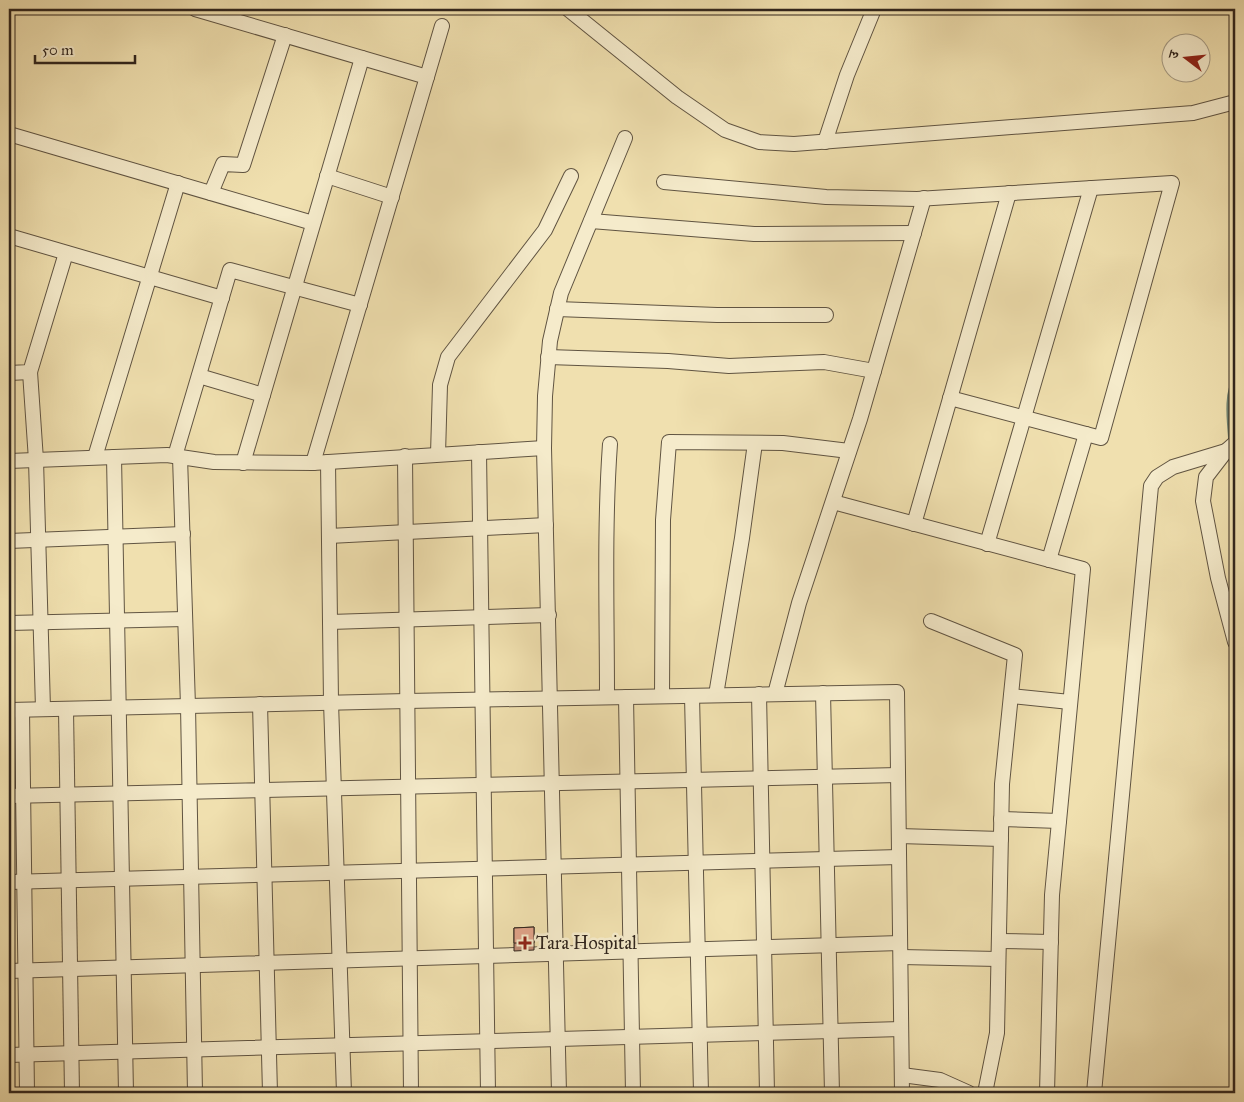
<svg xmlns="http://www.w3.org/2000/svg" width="1244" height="1102" font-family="'IM FELL Great Primer','Noto Serif Devanagari',serif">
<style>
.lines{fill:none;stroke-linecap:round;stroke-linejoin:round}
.stream{stroke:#70816f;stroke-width:4}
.minor-casing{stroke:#605442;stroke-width:16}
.minor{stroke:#f5ebcb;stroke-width:14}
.wall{fill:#c28d77;stroke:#30251d}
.building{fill:#e1a48a;stroke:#30251d}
.poi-dot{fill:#8f2418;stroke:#f5ebcb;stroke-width:2}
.labels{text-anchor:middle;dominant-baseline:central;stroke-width:5;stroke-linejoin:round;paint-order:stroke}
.poi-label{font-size:18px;fill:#30251d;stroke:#f5ebcb;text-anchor:start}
</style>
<rect width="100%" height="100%" fill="#f0e0af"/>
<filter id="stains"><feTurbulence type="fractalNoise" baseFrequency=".004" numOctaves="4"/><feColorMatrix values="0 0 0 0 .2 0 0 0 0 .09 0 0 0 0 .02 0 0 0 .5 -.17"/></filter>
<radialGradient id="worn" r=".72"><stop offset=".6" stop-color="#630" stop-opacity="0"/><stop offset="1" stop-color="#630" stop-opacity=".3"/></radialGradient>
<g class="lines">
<g class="stream">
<path d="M 1230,437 C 1229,423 1225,391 1235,380"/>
<polyline points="1231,464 1235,501"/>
</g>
<g class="minor-casing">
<g id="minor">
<polyline points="195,9 427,77"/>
<polyline points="568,9 677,97 725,130 759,142 794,144 1193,113 1235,102"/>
<polyline points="9,134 313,223"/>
<polyline points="825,142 847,75 874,9"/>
<polyline points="327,176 392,197"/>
<polyline points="664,182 826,197 917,199 1172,183 1101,438 950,398"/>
<polyline points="211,193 223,164 243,165 285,35"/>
<polyline points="591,221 754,234 914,233"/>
<polyline points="9,236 222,298"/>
<polyline points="557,309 717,315 826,315"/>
<polyline points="548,357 668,361 729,366 824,362 874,371"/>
<polyline points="30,372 36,460 43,709"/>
<polyline points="9,373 30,372 66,253"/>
<polyline points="199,376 263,395"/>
<polyline points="1235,443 1226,451 1206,477 1203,501 1218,578 1235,642"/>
<polyline points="479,452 488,1093"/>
<polyline points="438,454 440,385 448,357 545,230 571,176"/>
<polyline points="175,456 230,270 360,305"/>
<polyline points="405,456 411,1093"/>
<polyline points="95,457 178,183"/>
<polyline points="114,457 126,1093"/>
<polyline points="180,457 188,706 195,1093"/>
<polyline points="9,461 167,455 214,462 313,463 544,448"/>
<polyline points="328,462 331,702 344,1093"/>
<polyline points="243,463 362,58"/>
<polyline points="313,463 442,26"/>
<polyline points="833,502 1083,569 1052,895 1047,1093"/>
<polyline points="914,524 1009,193"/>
<polyline points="329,536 546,525"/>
<polyline points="9,541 183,534"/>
<polyline points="987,544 1091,188"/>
<polyline points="1049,560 1086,434"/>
<polyline points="931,621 1015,655 1002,784 997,1033 985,1093"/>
<polyline points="330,622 549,615"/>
<polyline points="9,623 185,619"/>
<polyline points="823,693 832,1093"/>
<polyline points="759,694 767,1093"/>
<polyline points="775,694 799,603 860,419 924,198"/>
<polyline points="716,695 742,538 755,443"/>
<polyline points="662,696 663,520 669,442 783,443 849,451"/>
<polyline points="692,696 701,1093"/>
<polyline points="1011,696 1070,702"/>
<path d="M 607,697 C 607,613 604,528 610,444"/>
<polyline points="626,697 633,1093"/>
<polyline points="260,704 270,1093"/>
<polyline points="66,709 72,1093"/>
<polyline points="9,710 407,701 897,692 902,1093"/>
<polyline points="22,710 27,1093"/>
<polyline points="9,796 898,775"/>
<polyline points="1001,819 1059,821"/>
<polyline points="899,836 1001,839"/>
<polyline points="9,882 899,857"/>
<polyline points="999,941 1051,942"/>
<polyline points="901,957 998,959"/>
<polyline points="9,971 900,943"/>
<polyline points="9,1055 901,1029"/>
<polyline points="902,1075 940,1080 969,1093"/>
<polyline points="559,1093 544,448 545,396 550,341 561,293 625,138"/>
<polyline points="1094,1093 1151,486 1157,477 1173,467 1226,451"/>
</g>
</g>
<use href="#minor" class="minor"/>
</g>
<polygon class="wall" points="534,927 534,950 514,951 514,928"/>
<polygon class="building" points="534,927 534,943 514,943 514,928"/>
<path class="poi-dot" d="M522.5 935.5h5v5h5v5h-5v5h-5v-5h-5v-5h5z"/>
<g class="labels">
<g class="poi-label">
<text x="536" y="943">Tara Hospital</text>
</g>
</g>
<rect width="1244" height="1102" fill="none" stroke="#f0e0af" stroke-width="30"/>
<rect x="10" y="10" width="1224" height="1082" fill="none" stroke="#30251d" stroke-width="2.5"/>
<rect x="15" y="15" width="1214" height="1072" fill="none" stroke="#30251d"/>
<g transform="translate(1186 58) rotate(286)"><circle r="24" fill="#f5ebcb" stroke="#a69c85"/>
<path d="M0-4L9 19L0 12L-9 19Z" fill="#8f2418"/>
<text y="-8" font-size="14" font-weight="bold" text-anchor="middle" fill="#30251d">उ</text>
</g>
<path d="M35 55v8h100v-8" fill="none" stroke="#30251d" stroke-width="2.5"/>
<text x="42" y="55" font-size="15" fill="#30251d" stroke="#f5ebcb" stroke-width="4" paint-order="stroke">50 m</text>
<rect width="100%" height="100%" filter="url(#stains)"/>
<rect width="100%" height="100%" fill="url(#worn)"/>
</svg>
